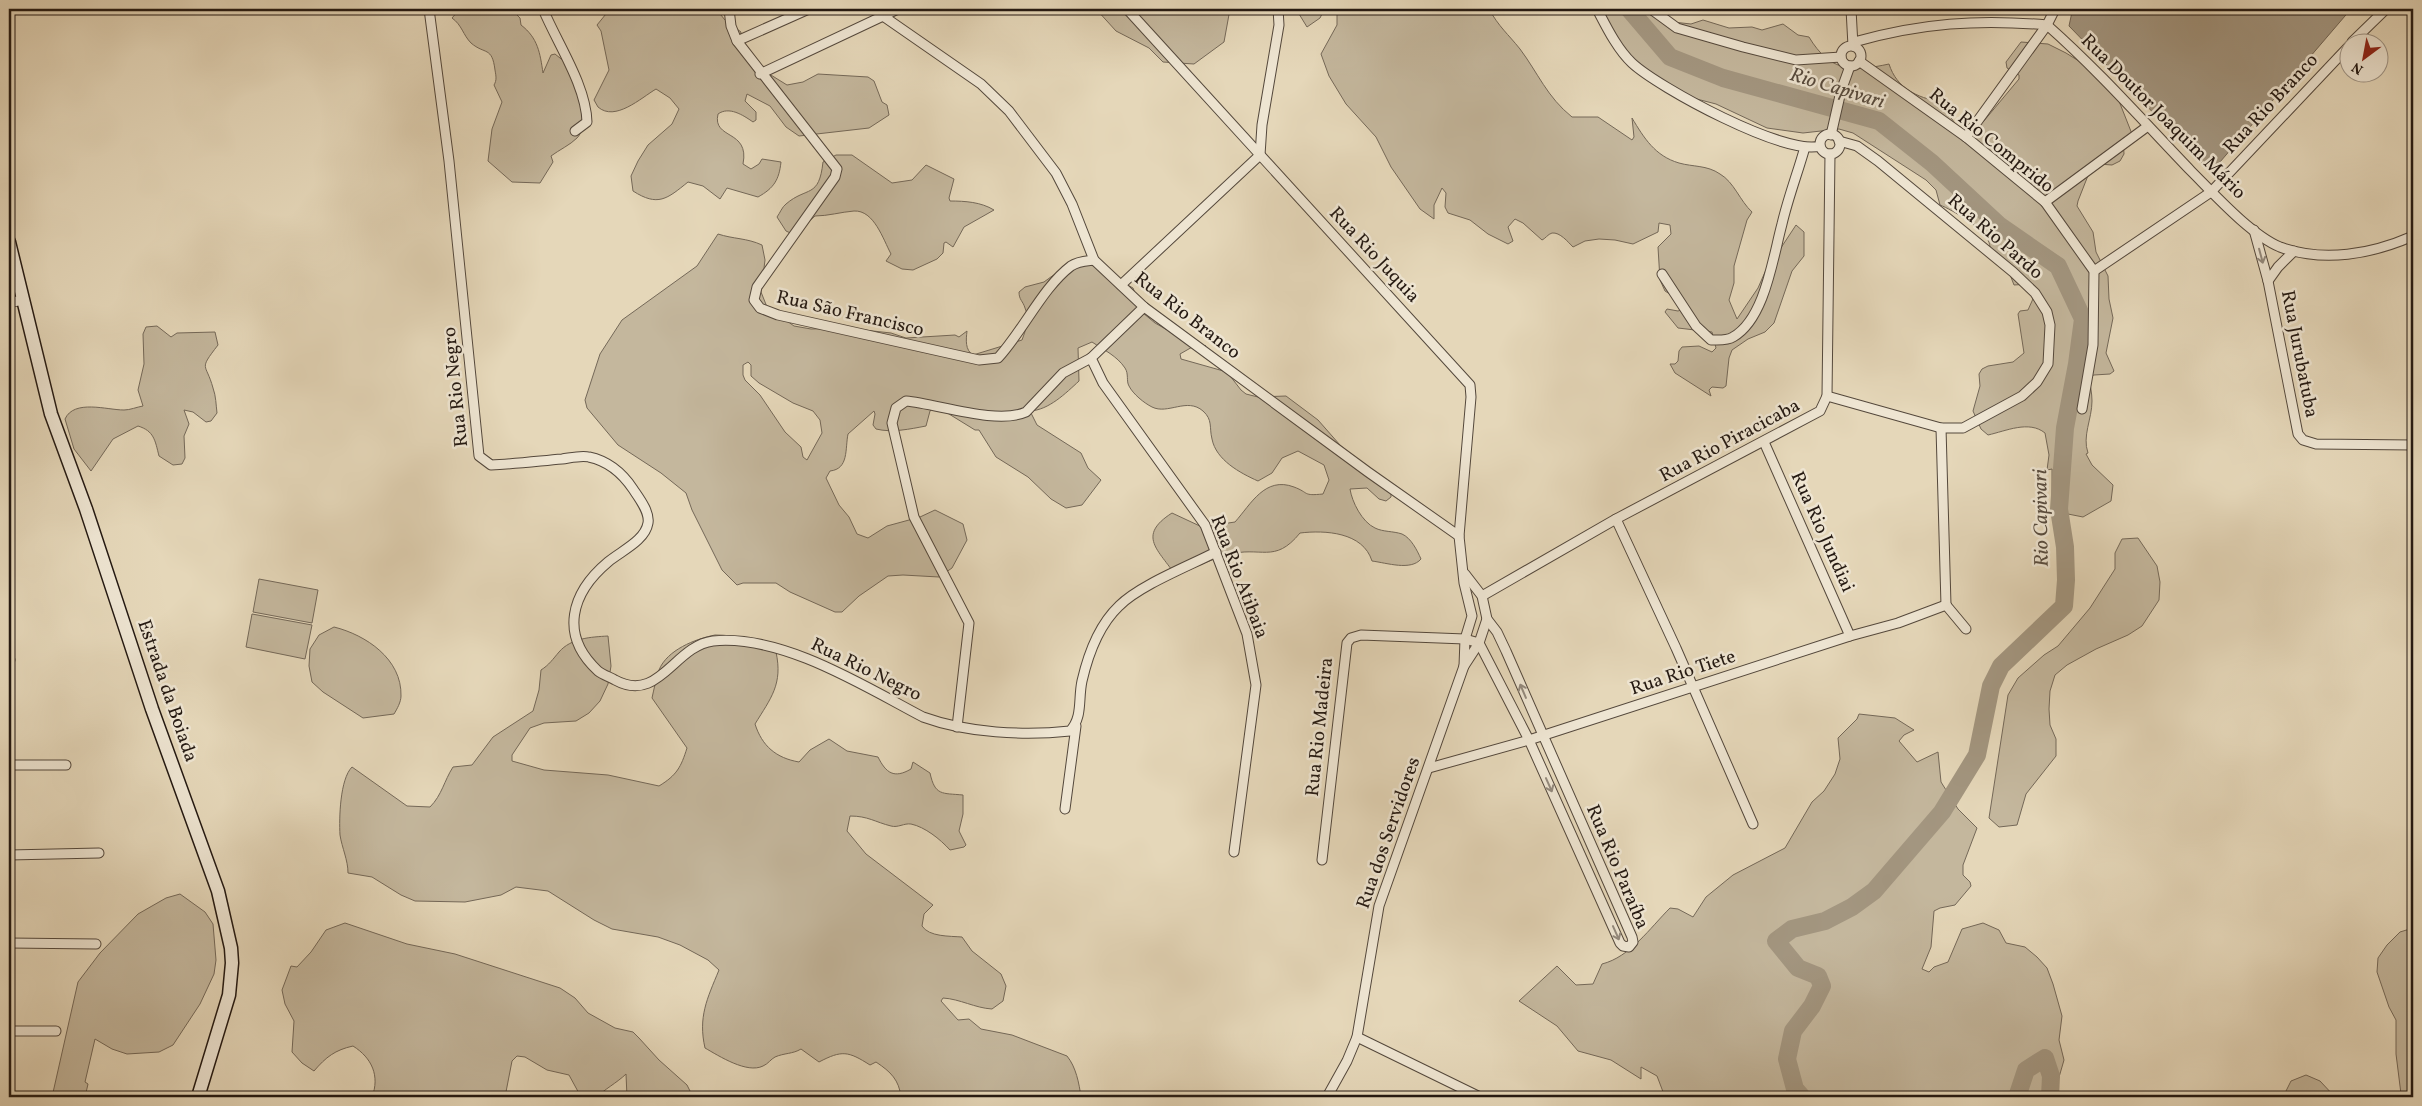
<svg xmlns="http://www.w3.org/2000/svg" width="2422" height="1106" font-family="Vollkorn,serif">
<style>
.green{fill:#c4b79d;stroke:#746858;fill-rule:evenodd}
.water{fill:#a39680;stroke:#706454}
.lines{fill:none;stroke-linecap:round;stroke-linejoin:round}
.river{stroke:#a39680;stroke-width:18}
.minor-casing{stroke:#54483c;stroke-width:11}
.secondary-casing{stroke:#241912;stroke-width:15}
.minor{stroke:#eee5d2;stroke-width:9}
.secondary{stroke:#eee5d2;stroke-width:12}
.oneway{stroke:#93897c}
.labels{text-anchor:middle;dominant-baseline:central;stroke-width:5;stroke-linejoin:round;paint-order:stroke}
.street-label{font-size:19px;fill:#241912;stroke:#eee5d2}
.water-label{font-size:20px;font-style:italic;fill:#574b3e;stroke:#eee5d2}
</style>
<rect width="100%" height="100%" fill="#e5d7b9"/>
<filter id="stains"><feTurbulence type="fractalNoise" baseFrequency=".004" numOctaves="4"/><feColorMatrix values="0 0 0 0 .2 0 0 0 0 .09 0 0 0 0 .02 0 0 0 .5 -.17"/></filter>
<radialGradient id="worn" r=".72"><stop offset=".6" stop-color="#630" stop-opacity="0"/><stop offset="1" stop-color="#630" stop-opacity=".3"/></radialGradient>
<g class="green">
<path d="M 460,9 L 517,9 L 514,12 L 520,18 L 521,25 C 538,38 540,53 543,73 L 551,55 L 555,54 L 575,70 C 578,87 590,126 577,138 C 570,145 559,150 551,156 L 553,162 L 540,183 L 512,182 L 488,161 L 492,129 L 502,102 L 494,85 C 497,80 496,76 495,70 C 492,46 485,55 471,43 C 463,35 462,25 452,18 Z"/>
<path d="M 610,9 L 675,9 L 684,13 L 716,9 L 725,20 L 741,32 L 739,44 L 758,67 L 787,85 L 803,82 L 818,74 L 868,77 L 874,81 L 882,102 L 887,105 L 889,115 L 869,128 L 799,136 L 786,127 L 770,106 L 747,94 L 745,101 L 756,112 L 756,120 L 753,122 C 743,115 729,106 718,114 C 712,140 750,129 743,164 L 751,169 L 759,164 L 762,159 L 781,162 C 779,180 774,188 758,197 L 727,188 L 720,199 L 703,186 L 688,182 C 667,199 658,207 633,191 L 631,176 L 638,161 L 648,145 L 672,124 L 679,109 L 670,98 L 656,89 C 641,98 615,122 598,107 L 594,100 L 609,70 L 601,31 L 597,25 Z"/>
<polygon points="1096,9 1230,9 1224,42 1194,64 1163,62 1149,48 1116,31"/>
<polygon points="1296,9 1324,9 1324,10 1320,18 1307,27"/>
<path d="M 1337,9 L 1489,9 C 1499,27 1508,34 1520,49 C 1538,73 1547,97 1572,117 L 1598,117 L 1632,140 L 1634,137 L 1632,118 C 1644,138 1655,156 1679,163 C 1693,167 1707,165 1720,174 C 1734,182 1740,201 1752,212 L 1747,220 L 1734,266 L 1734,283 L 1729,300 L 1737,319 L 1758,288 L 1765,272 L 1796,225 L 1804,232 L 1804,256 L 1792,271 L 1774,323 L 1765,332 L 1748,339 L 1732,350 L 1729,358 L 1726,386 L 1723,388 L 1712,387 L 1709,390 L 1711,396 L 1675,373 L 1670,364 L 1675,364 L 1678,361 L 1679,351 L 1682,347 L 1699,346 L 1712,352 L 1716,348 L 1712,332 L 1678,328 L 1665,312 L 1667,309 L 1678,311 L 1681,310 L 1673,296 L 1665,291 L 1660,280 L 1658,247 L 1671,234 L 1670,225 L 1659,223 L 1658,232 L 1633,244 L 1615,240 L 1599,239 L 1585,241 L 1573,247 C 1568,242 1560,232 1552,233 C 1548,234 1545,239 1542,240 L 1523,223 L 1515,219 L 1508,227 L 1513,241 L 1508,244 L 1488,234 L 1470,220 L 1448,213 L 1445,207 L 1446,193 L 1442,188 L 1434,205 L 1434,219 L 1420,209 L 1391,167 L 1376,137 L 1346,104 L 1329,76 L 1321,54 L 1337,25 Z"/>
<path d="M 1601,9 L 1669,9 L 1667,17 L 1673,22 L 1691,24 L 1703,20 L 1729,28 L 1752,27 L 1762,30 L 1783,24 L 1798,35 L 1809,37 C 1830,72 1852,72 1889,64 C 1897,89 1917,97 1940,102 L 1961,132 L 1970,134 L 1983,122 L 2019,79 L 2019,75 L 2007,68 L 2006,62 L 2021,42 L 2048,44 L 2066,53 L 2095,71 L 2117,96 L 2134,139 L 2123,138 L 2124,154 L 2120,161 L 2112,165 L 2098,164 L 2089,173 L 2078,201 L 2077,206 L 2093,232 L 2096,252 L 2108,276 L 2109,299 L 2113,318 L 2106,353 L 2114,371 L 2110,374 L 2094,375 L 2089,377 C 2090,385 2092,393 2092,401 C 2092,419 2082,436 2088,453 L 2086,454 L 2092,465 L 2113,485 L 2111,501 L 2083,517 L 2068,514 L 2052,497 L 2052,469 L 2047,470 L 2049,455 L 2045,433 C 2029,420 2006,431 1988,435 L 1981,429 L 1973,411 L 1980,386 L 1979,374 L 1982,369 L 1988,366 L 2013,362 L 2024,353 L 2018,314 L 2020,311 L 2028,310 L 2036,292 L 2030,284 L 2014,285 L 2009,272 L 1989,256 C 1990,251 1991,246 1988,240 C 1982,228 1953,210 1940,205 L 1936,190 L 1926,180 L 1853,133 L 1839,129 L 1803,133 L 1767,128 L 1716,104 L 1689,97 L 1640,68 L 1618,42 Z"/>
<path d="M 836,155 L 852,155 L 892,183 L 912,180 L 926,165 L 954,179 L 949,198 L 950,201 C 965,201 981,202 994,210 L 964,227 L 953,247 L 946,242 L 944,243 L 943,253 L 937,259 L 913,270 L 902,269 L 886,261 L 891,254 C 883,239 874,210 854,211 C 841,212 828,216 815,216 L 804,226 L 797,236 L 786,231 L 777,217 C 780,213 782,207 786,204 C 807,186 819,199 823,162 Z"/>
<path d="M 718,234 C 733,239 747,238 762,245 L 765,260 L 761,292 L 767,307 L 794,326 L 811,329 L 846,328 L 891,333 L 906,338 L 955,335 L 959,337 L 967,331 C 966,340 965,350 973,355 L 1022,340 C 1026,329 1030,319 1025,308 C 1023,301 1019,300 1019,292 L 1025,287 L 1044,282 L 1074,260 L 1078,263 L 1106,268 L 1116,274 L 1124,283 L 1133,288 L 1143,313 L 1155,323 L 1185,340 L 1206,346 L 1194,346 L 1180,354 L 1181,359 L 1227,372 L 1241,390 L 1246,394 L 1258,397 L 1286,396 L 1318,420 L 1340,445 L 1391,491 L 1391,497 L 1386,501 L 1379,499 L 1367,488 L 1350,489 C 1352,502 1362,522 1375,528 C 1383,532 1393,531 1402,534 C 1411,538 1417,550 1421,559 C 1411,571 1387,563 1372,561 C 1363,532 1325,530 1300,533 C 1274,565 1261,545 1227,555 C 1209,560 1193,568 1176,576 C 1159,550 1136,536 1172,513 L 1202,527 L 1235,522 C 1251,504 1265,476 1294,487 C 1310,493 1302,496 1323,494 L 1329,480 L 1324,465 L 1298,451 L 1282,458 L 1272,473 L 1258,481 C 1240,473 1216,460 1212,439 C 1209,427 1213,420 1203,411 C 1187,397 1168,415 1152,407 C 1144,403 1133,394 1129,386 C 1126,381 1129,374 1125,368 C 1117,356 1104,350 1092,342 L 1078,348 L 1079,381 C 1066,393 1049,410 1030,411 L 1037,425 L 1081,453 L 1088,468 L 1101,480 L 1082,505 L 1066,508 L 1051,499 L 1028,477 L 996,457 L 979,430 L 975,430 L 936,406 L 930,411 L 926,426 C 910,429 892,433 876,429 L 873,425 L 875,414 L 874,411 L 848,434 C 845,449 849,469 830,471 L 826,478 L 839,505 L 849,517 L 857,534 L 868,538 L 887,526 L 920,517 L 935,510 L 963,524 L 967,540 L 952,568 L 939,577 L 903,575 L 888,576 L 859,596 L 842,612 L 835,612 L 790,592 L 776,583 L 743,583 L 737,585 L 722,570 L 692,510 L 686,493 L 661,473 L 618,445 L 587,408 L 585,400 L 600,354 L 622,320 L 697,266 ZM 748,362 L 751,365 L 751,376 L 759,383 L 793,403 L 813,411 L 820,420 L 822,433 L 807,460 L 803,457 L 801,447 L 785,432 L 760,395 L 745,380 L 743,375 L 743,365 Z"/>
<path d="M 157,326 L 171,337 L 177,333 L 215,332 L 218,345 C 198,371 206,362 213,388 C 216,396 216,405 217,413 L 211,421 L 206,422 L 193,412 L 184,410 L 189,424 L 184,436 L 185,458 L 182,464 L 173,465 L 159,456 C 155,440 154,431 138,426 L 113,439 L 91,471 L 74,449 L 65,419 C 74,399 107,410 124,410 C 130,410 137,407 143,406 L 138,390 L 144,364 L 143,334 L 146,327 Z"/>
<polygon points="2138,538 2157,566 2160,582 2159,600 2142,626 2128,635 2096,649 2067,665 2055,675 2050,691 2049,709 2050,725 2056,739 2056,756 2026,794 2017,825 1999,827 1989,818 2008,695 2018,678 2044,655 2058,646 2090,608 2115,569 2115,553 2122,539"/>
<polygon points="259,579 318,590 312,623 253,612"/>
<polygon points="252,614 312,625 305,659 246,647"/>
<path d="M 334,627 C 366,635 402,659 401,696 C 401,702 397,709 394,714 L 363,718 L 323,692 L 312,682 L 309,666 L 310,649 L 319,635 Z"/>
<path d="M 715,635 C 738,635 757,640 776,652 C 783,684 771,698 755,724 C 762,746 776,758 799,762 L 810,750 L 829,739 L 847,751 L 878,757 C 886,773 894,779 911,769 L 913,762 L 930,773 C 935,796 942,793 963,795 L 963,814 L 959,831 L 966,845 L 964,847 L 950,850 C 940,839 925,827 911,824 C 904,823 898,828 891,826 C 875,822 868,816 850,816 L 847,831 L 866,854 L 933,905 L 924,914 L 922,926 C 929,937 950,936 962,937 L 972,951 L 1001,974 L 1006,986 L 1003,1001 L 992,1009 C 975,1008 960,999 943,998 L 941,1001 L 958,1020 L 969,1019 L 981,1029 L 1012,1035 L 1067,1056 C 1076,1067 1079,1083 1081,1097 L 901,1097 C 899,1080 891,1072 876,1062 L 870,1065 C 848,1051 842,1050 819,1062 L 801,1049 C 793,1054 784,1053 775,1057 C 771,1059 768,1064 763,1066 C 747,1074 719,1056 705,1048 C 698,1017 707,999 719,970 L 708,960 L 680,945 L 658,937 L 612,929 L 594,920 L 548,891 L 516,887 L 501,895 L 465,902 L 415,901 L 401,895 L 372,877 L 348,873 C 348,860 342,848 340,835 C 339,818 340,779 352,767 L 407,806 L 430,807 C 442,795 444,781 453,767 L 472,765 L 493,737 L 533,711 L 539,690 L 541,670 C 549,665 553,659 559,652 C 571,638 591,637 608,636 L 611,666 L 608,684 L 600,701 L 589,713 L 576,721 L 544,723 L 530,728 L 512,755 L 512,761 L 544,770 L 608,775 L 659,786 C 677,775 681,767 687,748 L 652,698 C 654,689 656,679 659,670 C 667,650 695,639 715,635 Z"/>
<path d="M 1859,714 L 1895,718 L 1914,730 L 1904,735 L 1899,741 L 1917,762 L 1938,752 L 1941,782 L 1958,809 L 1977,828 L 1963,865 L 1963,875 L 1970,882 L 1971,886 L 1955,905 L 1940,908 L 1934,911 L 1931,947 L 1922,969 L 1929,972 L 1934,967 L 1948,962 L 1962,929 L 1983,923 L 1999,930 L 2006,943 L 2025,947 L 2037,957 L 2047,968 L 2053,984 L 2062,1016 L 2059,1040 L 2064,1060 L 2055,1091 L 2055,1097 L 1665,1097 L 1657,1076 L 1641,1067 L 1641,1079 L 1611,1060 L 1578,1051 L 1557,1026 L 1519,1001 L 1557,966 L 1576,985 L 1593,984 L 1602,964 C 1630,957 1650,928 1670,908 L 1678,909 L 1693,917 L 1706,897 L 1733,875 L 1785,848 L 1812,802 L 1824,791 L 1835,774 L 1840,759 L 1838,738 L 1857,719 Z"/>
<polygon points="180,894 205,912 213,924 216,960 214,974 200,1004 173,1045 159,1052 127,1054 112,1049 95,1039 85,1082 88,1084 85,1097 52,1097 78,982 100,953 138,914 166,898"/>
<path d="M 345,923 L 407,944 L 455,954 L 560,988 L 575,998 L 588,1013 L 615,1028 L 633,1032 L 639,1038 L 659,1060 L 687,1085 L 693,1097 L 627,1097 L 626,1074 C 618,1082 602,1091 597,1097 L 581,1097 L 569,1075 L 547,1070 L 525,1057 L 517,1056 L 512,1061 L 505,1097 L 372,1097 C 380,1076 372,1058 353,1046 C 335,1050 326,1057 314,1071 L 302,1063 L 292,1052 L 294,1021 L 285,1004 L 282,990 L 291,966 L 297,967 L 311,952 L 326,930 Z"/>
<polygon points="2413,928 2413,1097 2400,1097 2401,1094 2396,1054 2396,1020 2389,1007 2377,972 2378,958 2387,945 2400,932"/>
<polygon points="2306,1075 2320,1081 2335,1097 2283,1097 2291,1081"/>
</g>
<polygon class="water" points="2070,9 2351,9 2220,162 2210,167 2203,164 2069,26 2072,12"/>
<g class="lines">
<g class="river">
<polyline points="1629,9 1670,57 1723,78 1879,121 1932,163 2000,226 2058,266 2083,319 2077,364 2065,428 2059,509 2065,547 2066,580 2064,606 2001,666 1991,686 1977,755 1942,812 1874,891 1852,907 1825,921 1792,929 1776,941 1798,968 1818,976 1822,986 1812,1006 1793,1031 1787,1059 1795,1089 1802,1097"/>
<polyline points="2017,1097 2026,1070 2045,1058 2051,1076 2050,1097"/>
</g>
<g class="minor-casing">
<g id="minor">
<path d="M 429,9 L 449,161 L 479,456 L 491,465 C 515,464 539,461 562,459 C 570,458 581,455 589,457 C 608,461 623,474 633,489 C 639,498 650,512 648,523 C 645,541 621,551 608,562 C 571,593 559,635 598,671 C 603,675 610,677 615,680 C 659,704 674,646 713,641 C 782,634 864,686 923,717 C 967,733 1024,736 1070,731 C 1083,717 1078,699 1082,681 C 1088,655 1099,625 1119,606 C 1140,585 1189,566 1216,552"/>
<path d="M 543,9 C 557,43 586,85 587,122 L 575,131"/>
<path d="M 729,9 L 731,26 L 737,41 L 837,169 L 835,177 L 757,287 L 754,300 L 760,308 L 778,315 L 979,360 L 998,358 C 1023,331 1043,287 1071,266 C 1078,261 1086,261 1094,260"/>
<polyline points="1127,9 1470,385 1471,397 1459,536 1464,583 1472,616 1465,639 1464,666"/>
<path d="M 1597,9 C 1606,26 1617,49 1632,63 C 1659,88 1785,156 1820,146"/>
<polyline points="1651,9 1677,28 1743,47 1796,60 1841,57"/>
<polyline points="1851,9 1853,46"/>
<polyline points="883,16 981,84 1009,111 1056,173 1072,204 1094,260 1144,307 1368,472 1459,536"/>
<polyline points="737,41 809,9"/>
<path d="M 1854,42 C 1921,23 1978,19 2047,25 C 2098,70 2144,122 2191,171 C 2214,194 2251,235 2280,247 C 2324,263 2372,254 2413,236"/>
<polyline points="2352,42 2386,9"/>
<circle cx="1851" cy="56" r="10"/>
<polyline points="1859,61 1966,137 2045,202 2094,271 2093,345 2082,409"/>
<polyline points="760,74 898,9"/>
<circle cx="1830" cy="144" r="10"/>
<polyline points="1831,135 1841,91 1850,66"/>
<polyline points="1966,137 2047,25 2055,9"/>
<polyline points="2045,202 2148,126"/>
<polyline points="2254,230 2268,281 2298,434 2303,440 2316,444 2413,445"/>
<polyline points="2094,271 2211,192 2350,45"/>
<path d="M 1662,274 L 1696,326 L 1711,340 C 1718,340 1727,341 1733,337 C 1765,319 1773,257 1782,224 C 1788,198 1798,172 1805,147"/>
<polyline points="2268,281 2278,267 2294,251"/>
<polyline points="1121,285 1260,155 1262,125 1279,25 1278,9"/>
<polyline points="9,303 22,300"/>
<polyline points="1144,307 1091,358 1103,383 1205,525 1247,634 1256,685 1234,852"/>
<polyline points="1827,396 1941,428 1963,428 2022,396 2037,382 2048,364 2050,325 2047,312 2035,293 2013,272 1878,161 1857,146 1839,141"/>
<polyline points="1941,428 1946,605"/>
<polyline points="1764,442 1850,636"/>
<polyline points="1616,519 1676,648 1753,824"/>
<polyline points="1465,574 1482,596 1487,619 1497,632 1506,651 1632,937 1633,942 1629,947 1623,946 1620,943 1529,740 1479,643"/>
<polyline points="1482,596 1616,519 1820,411 1827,396 1830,154"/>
<polyline points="1946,605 1966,629"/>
<polyline points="9,662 10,660"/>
<path d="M 957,727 L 969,623 L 914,517 L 892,423 L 896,408 L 906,401 C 938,404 997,425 1026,412 L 1063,373 L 1091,358"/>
<polyline points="9,765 66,765"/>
<polyline points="1429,768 1529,740 1850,636 1898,623 1946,605"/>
<polyline points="1065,809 1076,726"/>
<polyline points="9,855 99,853"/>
<polyline points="1322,860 1347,643 1351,638 1361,635 1465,639 1479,643"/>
<polyline points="9,943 96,944"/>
<polyline points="9,1031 56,1031"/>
<polyline points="1357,1037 1480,1097"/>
<polyline points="1327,1097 1347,1061 1357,1037 1379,906 1464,666 1479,643 1487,619"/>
</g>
</g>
<g class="secondary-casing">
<polyline id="secondary" points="9,242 51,414 86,509 152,709 218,891 231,948 232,963 229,995 198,1097"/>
</g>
<use href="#minor" class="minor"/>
<use href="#secondary" class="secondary"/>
</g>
<defs><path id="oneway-shaft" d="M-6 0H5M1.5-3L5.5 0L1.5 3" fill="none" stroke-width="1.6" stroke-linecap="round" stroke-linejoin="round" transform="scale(1.25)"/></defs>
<g class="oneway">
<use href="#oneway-shaft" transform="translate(2261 256) rotate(75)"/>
<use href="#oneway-shaft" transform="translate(1523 691) rotate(-113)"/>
<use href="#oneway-shaft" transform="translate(1549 785) rotate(66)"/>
<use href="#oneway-shaft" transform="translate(1616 933) rotate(66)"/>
</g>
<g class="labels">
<g class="street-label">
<text transform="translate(2271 104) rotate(-47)">Rua Rio Branco</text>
<text transform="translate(2163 117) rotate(45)">Rua Doutor Joaquim Mário</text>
<text transform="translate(1991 141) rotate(39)">Rua Rio Comprido</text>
<text transform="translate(1995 237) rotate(41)">Rua Rio Pardo</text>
<text transform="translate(1374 255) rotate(47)">Rua Rio Juquia</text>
<text transform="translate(850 314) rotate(13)">Rua São Francisco</text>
<text transform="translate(1187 316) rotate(38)">Rua Rio Branco</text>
<text transform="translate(2299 354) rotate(79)">Rua Jurubatuba</text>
<text transform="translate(456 387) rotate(-96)">Rua Rio Negro</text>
<text transform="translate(1730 441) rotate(-28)">Rua Rio Piracicaba</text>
<text transform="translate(1822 532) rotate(66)">Rua Rio Jundiai</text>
<text transform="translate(1239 577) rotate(69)">Rua Rio Atibaia</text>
<text transform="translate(866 670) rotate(26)">Rua Rio Negro</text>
<text transform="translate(1683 673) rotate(-18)">Rua Rio Tiete</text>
<text transform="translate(167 691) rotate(71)">Estrada da Boiada</text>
<text transform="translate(1320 727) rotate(-84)">Rua Rio Madeira</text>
<text transform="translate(1389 833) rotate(-71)">Rua dos Servidores</text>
<text transform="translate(1617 867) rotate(67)">Rua Rio Paraíba</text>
</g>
<g class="water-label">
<text transform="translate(1837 89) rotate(17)">Rio Capivari</text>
<text transform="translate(2042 518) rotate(-91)">Rio Capivari</text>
</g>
</g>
<rect width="2422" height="1106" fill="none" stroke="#e5d7b9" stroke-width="30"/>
<rect x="10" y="10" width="2402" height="1086" fill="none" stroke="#241912" stroke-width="2.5"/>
<rect x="15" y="15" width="2392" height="1076" fill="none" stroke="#241912"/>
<g transform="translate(2364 58) rotate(212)"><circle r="24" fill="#eee5d2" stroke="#9d9385"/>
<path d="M0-4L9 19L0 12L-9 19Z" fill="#8f2418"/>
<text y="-8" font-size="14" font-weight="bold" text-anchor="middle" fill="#241912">N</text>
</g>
<rect width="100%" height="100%" filter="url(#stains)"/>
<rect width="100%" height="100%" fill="url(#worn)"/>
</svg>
